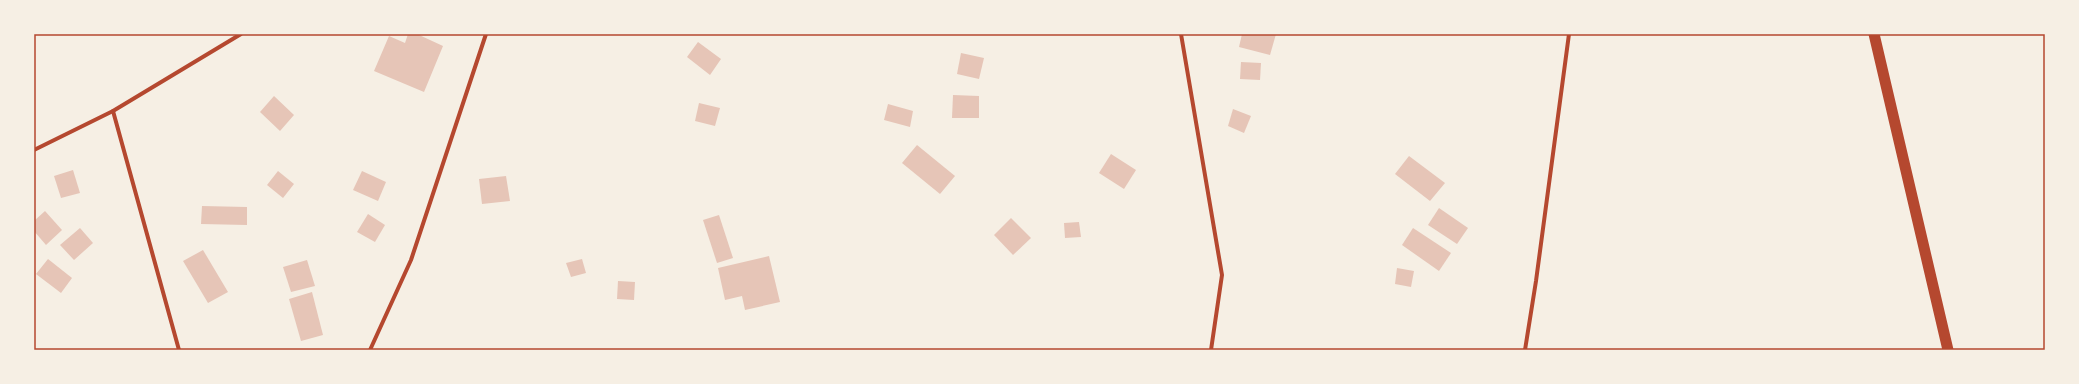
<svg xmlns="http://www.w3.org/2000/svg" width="2079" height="384" font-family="'Nunito Sans',sans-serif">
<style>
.building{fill:#e6c5b7}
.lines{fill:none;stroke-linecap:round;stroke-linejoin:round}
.minor{stroke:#b5482f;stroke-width:4}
.trunk{stroke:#b5482f;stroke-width:11}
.neatline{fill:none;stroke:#b5482f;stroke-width:1.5}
</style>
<rect width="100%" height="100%" fill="#f6efe4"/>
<g class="building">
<polygon points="408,34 417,34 443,46 424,92 374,71 389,36 405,43"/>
<polygon points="1242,34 1276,34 1270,55 1239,47"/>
<polygon points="698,42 721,59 710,75 687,57"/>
<polygon points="961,53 984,58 979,79 957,74"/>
<polygon points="1241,62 1261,63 1260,80 1240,79"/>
<polygon points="953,95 979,96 979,118 952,118"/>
<polygon points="274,96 294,115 280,131 260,112"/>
<polygon points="699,103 720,108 715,126 695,121"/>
<polygon points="888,104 913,111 910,127 884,120"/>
<polygon points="1233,109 1251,116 1244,133 1228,126"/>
<polygon points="917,145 955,176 940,194 902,163"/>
<polygon points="1111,154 1136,170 1124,189 1099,173"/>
<polygon points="1409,156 1445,183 1430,201 1395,174"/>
<polygon points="73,170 80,193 61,198 54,176"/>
<polygon points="278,171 294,184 283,198 267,185"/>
<polygon points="362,171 386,182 378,201 353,190"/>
<polygon points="506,176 510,201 482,204 479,179"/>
<polygon points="202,206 247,207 247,225 201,224"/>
<polygon points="1439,208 1468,228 1457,244 1428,225"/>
<polygon points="45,211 62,230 46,245 34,231 34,221"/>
<polygon points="368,214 385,225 375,242 357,232"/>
<polygon points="719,215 733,258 717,263 703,220"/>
<polygon points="1011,218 1031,238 1013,255 994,235"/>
<polygon points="1079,222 1081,237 1065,238 1064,223"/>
<polygon points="80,228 93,243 74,260 60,245"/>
<polygon points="1413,228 1451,253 1439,271 1402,245"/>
<polygon points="203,250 228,292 208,303 183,261"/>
<polygon points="769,256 780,302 745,310 742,296 725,300 718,268"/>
<polygon points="48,259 72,278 61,293 36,274"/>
<polygon points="582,259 586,273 571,277 566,263"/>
<polygon points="307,260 315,286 291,292 283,267"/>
<polygon points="1397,268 1414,271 1411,287 1395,284"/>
<polygon points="618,281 635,282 634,300 617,299"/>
<polygon points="312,292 323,335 301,341 289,299"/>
</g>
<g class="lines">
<g class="minor">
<polyline points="1181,34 1222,275 1211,350"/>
<polyline points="113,111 179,350"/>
<polyline points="34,150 113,111 241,34"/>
<polyline points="370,350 411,260 486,34"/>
<polyline points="1525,350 1536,281 1569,34"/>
</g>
<polyline class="trunk" points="1874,34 1948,350"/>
</g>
<rect width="2079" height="384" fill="none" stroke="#f6efe4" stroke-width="70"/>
<rect x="35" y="35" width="2009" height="314" class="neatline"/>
</svg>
